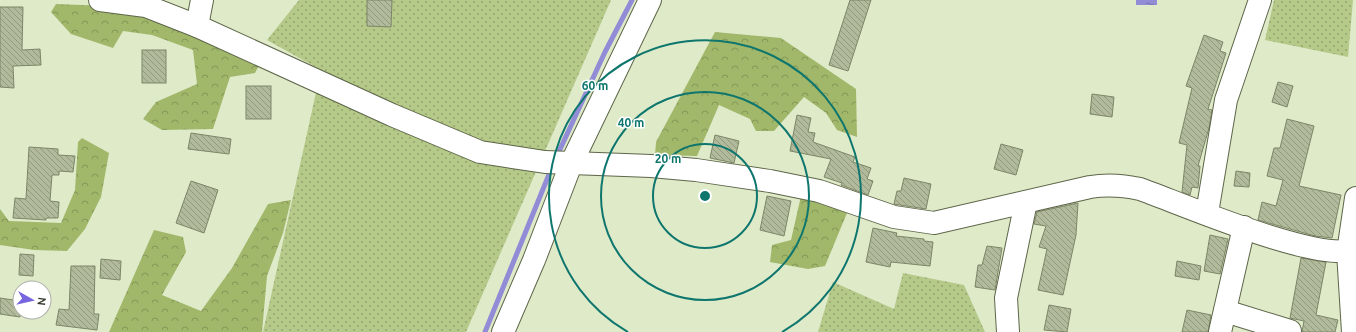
<svg xmlns="http://www.w3.org/2000/svg" width="1356" height="332" font-family="Ubuntu,sans-serif">
<style>
.grass{fill:url(#grass-dots)}
.forest{fill:url(#forest-crowns)}
.water{fill:url(#water-ripples)}
.lines{fill:none;stroke-linecap:round;stroke-linejoin:round}
.stream{stroke:#918cd5;stroke-width:5}
.building{fill:url(#building-back-hatch);stroke:#7c8668}
.minor-casing{stroke:#5d6649;stroke-width:24}
.minor{stroke:#fff;stroke-width:22}
.ring{fill:none;stroke:#0f766e;stroke-width:2}
.centre{fill:#0f766e;stroke:#fff;stroke-width:2}
.ring-label{font-size:12px;text-anchor:middle;font-weight:bold;fill:#0f766e;stroke:#fff;stroke-width:3;stroke-linejoin:round;paint-order:stroke}
</style>
<defs>
<pattern id="grass-dots" width="8" height="8" patternUnits="userSpaceOnUse"><rect width="8" height="8" fill="#b5c988"/><path d="M2 2h.1M6 6h.1" fill="none" stroke="#94a470" stroke-width="1.8" stroke-linecap="round"/></pattern>
<pattern id="forest-crowns" width="20" height="18" patternUnits="userSpaceOnUse"><rect width="20" height="18" fill="#a1b86a"/><path d="M2 6a3 3 0 1 1 6 0M12 15a3 3 0 1 1 6 0" fill="none" stroke="#849758"/></pattern>
<pattern id="water-ripples" width="26" height="14" patternUnits="userSpaceOnUse"><rect width="26" height="14" fill="#918cd5"/><path d="M2 4q2-2 4 0t4 0M15 11q2-2 4 0t4 0" fill="none" stroke="#7773ad"/></pattern>
<pattern id="building-back-hatch" width="6" height="6" patternUnits="userSpaceOnUse"><rect width="6" height="6" fill="#b1bb9b"/><path d="M-1 5l2 2M0 0l6 6M5-1l2 2" fill="none" stroke="#91997f"/></pattern>
</defs>
<rect width="100%" height="100%" fill="#dfeac9"/>
<g class="grass">
<polygon points="299,0 611,0 466,332 263,332 321,70 267,40"/>
<polygon points="1274,0 1353,0 1348,57 1265,40"/>
<polygon points="903,273 964,285 985,332 818,332 833,282 894,309"/>
</g>
<g class="forest">
<polygon points="56,4 107,6 142,13 260,63 255,73 230,77 213,129 162,130 143,119 156,102 197,84 193,50 152,35 123,31 113,48 71,34 51,12"/>
<polygon points="715,32 781,38 856,89 857,137 837,130 826,113 804,97 774,131 756,131 750,119 719,105 697,156 655,155 656,142"/>
<polygon points="82,138 109,153 101,197 85,229 67,251 34,250 0,245 0,209 9,221 61,223 75,190 78,142"/>
<polygon points="801,196 847,213 825,266 808,269 770,262 772,245 791,240"/>
<polygon points="291,200 283,233 267,276 262,332 109,332 154,230 183,237 186,252 162,295 201,311 232,268 268,204"/>
</g>
<rect class="water" x="1136" y="0" width="21" height="5"/>
<g class="lines">
<g class="stream">
<polyline points="556,158 605,52 632,0"/>
<polyline points="485,332 552,167"/>
</g>
</g>
<g class="building">
<polygon points="367,0 392,0 391,27 367,26"/>
<polygon points="850,0 871,0 848,71 829,65"/>
<polygon points="0,7 23,7 22,50 40,49 41,65 13,66 14,88 0,87"/>
<polygon points="1204,35 1223,42 1220,51 1226,53 1208,109 1212,110 1209,128 1198,166 1200,166 1198,188 1192,187 1190,195 1182,192 1187,145 1179,143 1192,88 1186,86"/>
<rect x="142" y="50" width="24" height="33"/>
<polygon points="1278,82 1293,86 1287,107 1272,102"/>
<rect x="246" y="86" width="25" height="33"/>
<polygon points="1092,94 1114,97 1112,117 1090,114"/>
<polygon points="797,115 811,118 808,132 815,133 813,142 855,157 853,162 871,168 867,179 873,181 868,195 841,185 842,183 824,177 831,159 790,151"/>
<polygon points="1287,119 1314,126 1299,186 1341,195 1332,238 1315,236 1258,220 1262,202 1276,206 1283,180 1267,176 1274,148 1280,148"/>
<polygon points="191,133 231,139 229,154 188,149"/>
<polygon points="715,135 739,141 734,163 710,158"/>
<polygon points="1001,144 1023,150 1016,175 994,169"/>
<polygon points="29,147 58,149 58,155 75,156 73,172 59,171 59,175 52,175 50,201 59,202 58,218 46,218 46,220 13,218 15,198 26,199"/>
<polygon points="1236,171 1250,173 1249,187 1234,186"/>
<polygon points="904,178 931,184 926,209 894,204 897,191 901,191"/>
<polygon points="191,181 218,190 204,233 176,223"/>
<polygon points="767,196 791,201 784,236 760,230"/>
<polygon points="1078,203 1076,235 1063,295 1038,290 1047,249 1039,247 1046,226 1034,224 1037,212"/>
<polygon points="873,228 897,233 896,236 924,239 924,241 933,242 930,266 891,262 890,267 866,262"/>
<polygon points="1210,235 1228,239 1220,274 1204,271"/>
<polygon points="987,246 1002,248 995,290 975,287 978,265 982,265"/>
<polygon points="20,254 34,255 33,276 19,275"/>
<polygon points="1301,258 1326,262 1316,315 1338,320 1335,332 1302,332 1304,321 1290,318"/>
<polygon points="101,259 121,261 120,280 100,278"/>
<polygon points="1177,261 1201,266 1199,280 1175,276"/>
<polygon points="71,266 95,266 94,314 99,314 97,330 56,325 59,309 69,310"/>
<polygon points="0,298 20,301 20,317 0,314"/>
<polygon points="1049,305 1071,309 1067,332 1044,330"/>
<polygon points="1187,310 1211,315 1208,332 1182,332"/>
</g>
<g class="lines">
<g class="minor-casing">
<g id="minor">
<path d="M 100,0 L 146,6 L 197,26 L 392,115 L 480,152 L 545,162 L 651,166 L 696,170 L 770,181 L 819,191 L 894,217 L 934,223 L 1090,187 C 1108,184 1122,185 1140,189 C 1182,204 1320,264 1356,249"/>
<polyline points="197,26 202,0"/>
<polyline points="1207,213 1226,100 1260,0"/>
<polyline points="1225,311 1290,331"/>
<polyline points="503,332 534,260 571,164 650,0"/>
<polyline points="1008,332 1006,298 1026,202"/>
<polyline points="1220,332 1244,227"/>
<polyline points="1353,332 1348,252 1356,198"/>
</g>
</g>
<use href="#minor" class="minor"/>
</g>
<g class="ring">
<circle cx="705" cy="196" r="52"/>
<circle cx="705" cy="196" r="104"/>
<path d="M628 332A156 156 0 1 1 782 332"/>
</g>
<circle cx="705" cy="196" r="6" class="centre"/>
<g class="ring-label">
<text x="595" y="90">60 m</text>
<text x="631" y="127">40 m</text>
<text x="668" y="163">20 m</text>
</g>
<g transform="translate(32 300) rotate(98)"><circle r="19" fill="#ffffff" stroke="#aeb0ab"/>
<path d="M0-3L7 15L0 10L-7 15Z" fill="#7765df"/>
<text y="-6" font-size="11" font-weight="bold" text-anchor="middle" fill="#353a2d">N</text>
</g>
</svg>
